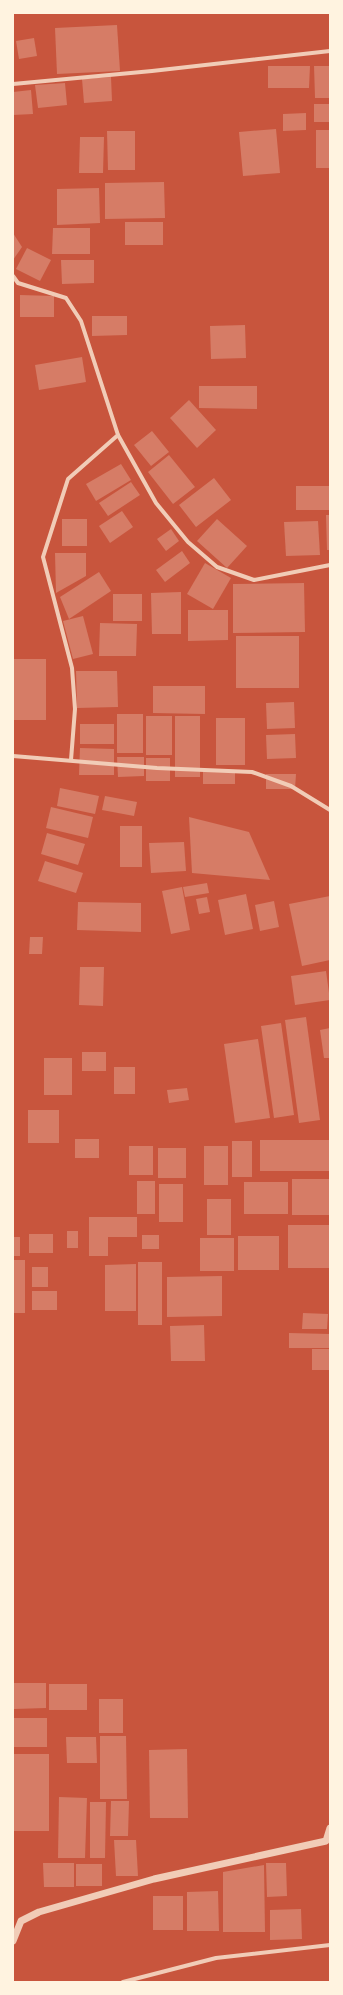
<svg xmlns="http://www.w3.org/2000/svg" width="343" height="1995" font-family="Roboto,sans-serif">
<style>
.building{fill:#d67c66}
.lines{fill:none;stroke-linecap:round;stroke-linejoin:round}
.minor{stroke:#f1ccb7;stroke-width:4}
.tertiary{stroke:#f1ccb7;stroke-width:7}
</style>
<rect width="100%" height="100%" fill="#c8553d"/>
<g class="building">
<polygon points="117,25 120,71 57,74 55,28"/>
<polygon points="34,38 37,56 19,59 16,41"/>
<polygon points="268,66 310,66 309,88 268,88"/>
<polygon points="314,66 330,66 330,98 315,98"/>
<polygon points="111,77 112,101 84,103 82,79"/>
<polygon points="65,83 67,105 38,108 35,85"/>
<polygon points="31,90 33,114 13,115 13,92"/>
<rect x="314" y="104" width="16" height="18"/>
<polygon points="306,113 306,130 283,131 283,114"/>
<polygon points="276,129 280,173 243,176 239,132"/>
<rect x="316" y="130" width="14" height="38"/>
<polygon points="107,131 135,131 135,170 108,170"/>
<polygon points="80,137 104,137 103,173 79,173"/>
<polygon points="164,182 165,218 105,219 105,183"/>
<polygon points="99,188 100,223 57,225 57,189"/>
<rect x="125" y="222" width="38" height="23"/>
<polygon points="53,228 90,228 90,254 52,254"/>
<polygon points="13,233 22,247 13,260"/>
<polygon points="27,248 51,260 40,281 16,269"/>
<polygon points="61,260 94,260 94,283 62,284"/>
<polygon points="20,295 54,296 54,317 20,317"/>
<polygon points="92,316 127,316 127,335 92,336"/>
<polygon points="245,325 246,358 211,359 210,326"/>
<polygon points="82,357 86,382 39,390 35,365"/>
<polygon points="199,386 257,386 257,409 199,408"/>
<polygon points="189,400 216,430 197,448 170,418"/>
<polygon points="152,431 169,452 151,466 134,445"/>
<polygon points="169,455 195,487 173,504 148,472"/>
<polygon points="121,464 131,480 96,501 86,484"/>
<polygon points="214,478 231,500 196,527 179,505"/>
<polygon points="131,482 140,495 108,516 99,503"/>
<rect x="296" y="486" width="34" height="24"/>
<polygon points="122,511 133,527 110,543 99,526"/>
<polygon points="326,515 330,515 330,550 327,550"/>
<rect x="62" y="519" width="25" height="27"/>
<polygon points="217,519 247,546 227,568 197,541"/>
<polygon points="318,521 320,555 286,556 284,522"/>
<polygon points="171,529 179,541 166,551 157,539"/>
<polygon points="182,551 190,563 165,582 156,570"/>
<polygon points="55,553 86,553 86,576 56,593"/>
<polygon points="205,563 231,578 213,609 187,594"/>
<polygon points="99,572 111,591 69,619 60,597"/>
<polygon points="304,583 305,632 233,633 233,584"/>
<polygon points="181,592 181,634 152,634 151,593"/>
<rect x="113" y="594" width="29" height="27"/>
<polygon points="188,610 228,610 228,640 188,641"/>
<polygon points="83,616 93,654 73,659 63,621"/>
<polygon points="100,623 137,624 136,656 99,656"/>
<rect x="236" y="636" width="63" height="52"/>
<rect x="13" y="659" width="33" height="61"/>
<polygon points="76,671 117,671 118,707 77,708"/>
<polygon points="153,686 205,686 205,714 153,713"/>
<polygon points="294,702 295,728 267,729 266,703"/>
<rect x="117" y="714" width="26" height="39"/>
<rect x="146" y="716" width="26" height="39"/>
<rect x="175" y="716" width="25" height="61"/>
<rect x="216" y="718" width="29" height="47"/>
<rect x="80" y="724" width="34" height="20"/>
<polygon points="295,734 296,758 267,759 266,735"/>
<polygon points="80,748 114,749 114,775 79,775"/>
<polygon points="117,757 144,757 144,776 118,777"/>
<rect x="146" y="758" width="24" height="23"/>
<rect x="203" y="770" width="32" height="14"/>
<polygon points="266,774 296,774 295,789 266,789"/>
<polygon points="60,788 99,796 95,814 57,806"/>
<polygon points="105,796 137,802 134,816 102,810"/>
<polygon points="51,807 93,817 88,838 46,828"/>
<polygon points="189,817 249,832 270,880 192,873"/>
<rect x="120" y="826" width="22" height="41"/>
<polygon points="47,833 85,844 78,865 41,854"/>
<polygon points="184,842 186,871 151,873 149,843"/>
<polygon points="45,861 83,873 76,893 38,881"/>
<polygon points="207,883 209,893 185,897 183,887"/>
<polygon points="182,887 190,930 171,934 162,891"/>
<polygon points="246,894 253,929 225,935 218,900"/>
<polygon points="330,896 330,960 302,966 289,904"/>
<polygon points="207,897 210,912 199,914 196,899"/>
<polygon points="274,901 279,927 260,931 255,905"/>
<polygon points="78,902 141,903 141,932 77,930"/>
<polygon points="30,937 43,937 42,954 29,954"/>
<polygon points="80,967 104,967 103,1006 79,1005"/>
<polygon points="326,971 330,1000 295,1005 291,976"/>
<polygon points="306,1017 320,1120 299,1123 285,1020"/>
<polygon points="281,1023 294,1115 274,1118 261,1026"/>
<polygon points="330,1028 330,1058 324,1058 320,1030"/>
<polygon points="258,1039 270,1118 235,1123 224,1044"/>
<rect x="82" y="1052" width="24" height="19"/>
<rect x="44" y="1058" width="28" height="37"/>
<rect x="114" y="1067" width="21" height="27"/>
<polygon points="187,1088 189,1100 169,1103 167,1090"/>
<rect x="28" y="1110" width="31" height="33"/>
<rect x="75" y="1139" width="24" height="19"/>
<rect x="260" y="1140" width="69" height="31"/>
<rect x="232" y="1141" width="20" height="36"/>
<rect x="129" y="1146" width="24" height="29"/>
<rect x="204" y="1146" width="24" height="39"/>
<rect x="158" y="1148" width="28" height="30"/>
<rect x="292" y="1179" width="38" height="36"/>
<rect x="137" y="1181" width="18" height="33"/>
<rect x="244" y="1182" width="44" height="32"/>
<rect x="159" y="1184" width="24" height="38"/>
<rect x="207" y="1199" width="24" height="36"/>
<polygon points="89,1217 137,1217 137,1237 108,1237 108,1256 89,1256"/>
<rect x="288" y="1225" width="42" height="43"/>
<rect x="67" y="1231" width="11" height="17"/>
<rect x="29" y="1234" width="24" height="19"/>
<rect x="142" y="1235" width="17" height="14"/>
<rect x="238" y="1236" width="41" height="34"/>
<rect x="13" y="1237" width="7" height="19"/>
<rect x="200" y="1238" width="34" height="33"/>
<rect x="13" y="1260" width="12" height="53"/>
<rect x="138" y="1262" width="24" height="63"/>
<polygon points="136,1264 136,1311 105,1311 105,1265"/>
<rect x="32" y="1267" width="16" height="20"/>
<polygon points="222,1276 222,1316 167,1317 167,1277"/>
<rect x="32" y="1291" width="25" height="19"/>
<polygon points="303,1313 328,1314 327,1329 302,1329"/>
<polygon points="204,1325 205,1361 171,1361 170,1326"/>
<polygon points="289,1333 330,1334 330,1348 289,1348"/>
<rect x="312" y="1349" width="18" height="21"/>
<polygon points="13,1683 46,1683 46,1708 14,1709"/>
<rect x="49" y="1684" width="38" height="26"/>
<rect x="99" y="1699" width="24" height="34"/>
<rect x="13" y="1718" width="34" height="29"/>
<polygon points="100,1736 126,1736 127,1799 100,1799"/>
<polygon points="66,1737 96,1737 97,1763 67,1763"/>
<polygon points="187,1749 188,1818 150,1818 149,1750"/>
<rect x="13" y="1754" width="36" height="77"/>
<polygon points="59,1797 87,1798 85,1858 58,1858"/>
<polygon points="111,1801 129,1801 128,1836 110,1836"/>
<polygon points="90,1802 106,1802 105,1858 90,1858"/>
<polygon points="114,1840 136,1840 138,1876 116,1876"/>
<polygon points="43,1863 74,1863 74,1887 44,1887"/>
<polygon points="266,1863 286,1863 287,1896 267,1897"/>
<rect x="76" y="1864" width="26" height="22"/>
<polygon points="264,1865 265,1932 223,1932 223,1872"/>
<polygon points="218,1891 219,1931 187,1931 187,1892"/>
<rect x="153" y="1896" width="30" height="34"/>
<polygon points="301,1909 302,1939 270,1940 270,1910"/>
</g>
<g class="lines">
<g class="minor">
<polyline points="13,84 152,71 330,51"/>
<polyline points="13,276 18,283 66,298 81,321 118,435 68,479 43,557 72,668 75,709 71,760"/>
<polyline points="118,435 156,503 188,542 217,567 254,580 330,565"/>
<polyline points="13,756 157,768 252,772 291,786 330,810"/>
<polyline points="123,1982 216,1958 330,1945"/>
</g>
<polyline class="tertiary" points="13,1941 21,1921 39,1912 154,1879 326,1841 330,1828"/>
</g>
<rect width="343" height="1995" fill="none" stroke="#fff3e0" stroke-width="28"/>
</svg>
